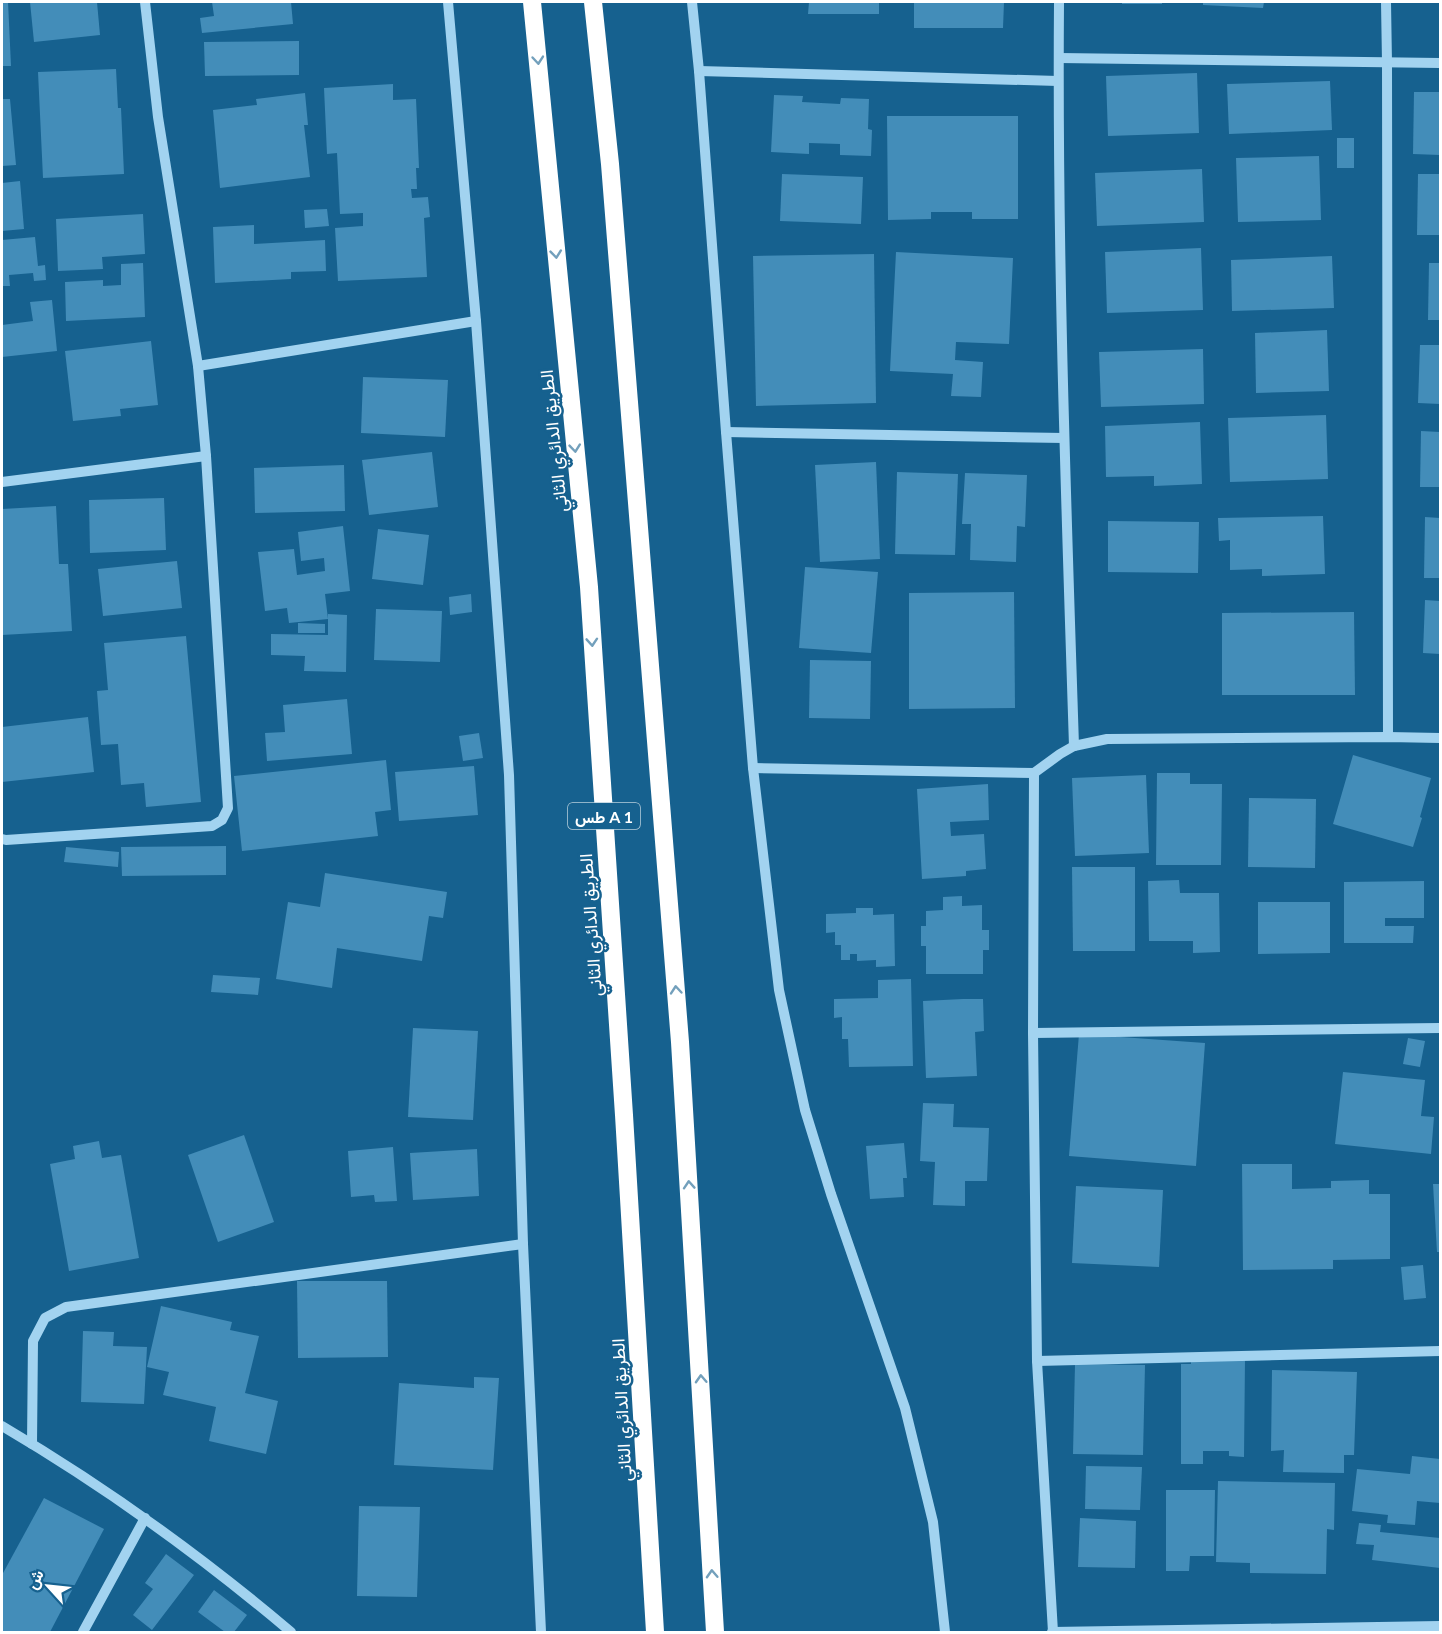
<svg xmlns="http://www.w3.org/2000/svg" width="1442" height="1634" font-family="Lato,Vazirmatn,sans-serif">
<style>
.building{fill:#438db9}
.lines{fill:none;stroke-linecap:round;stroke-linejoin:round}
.minor{stroke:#a2d3f0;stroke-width:10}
.highway{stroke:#fff;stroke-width:18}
.oneway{stroke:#73a0bc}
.labels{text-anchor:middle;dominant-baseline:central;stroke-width:5;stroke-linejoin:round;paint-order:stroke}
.shield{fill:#16618f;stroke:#b9d0dd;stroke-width:1.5}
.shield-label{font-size:16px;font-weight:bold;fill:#fff}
.street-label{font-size:18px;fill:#fff;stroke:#16618f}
</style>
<rect width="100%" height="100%" fill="#16618f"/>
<g class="building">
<polygon points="2,2 8,2 11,66 2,66"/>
<polygon points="30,2 97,2 100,35 34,42"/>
<polygon points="212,2 291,2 293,24 202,33 200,18 214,16"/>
<polygon points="809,2 879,2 879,14 808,14"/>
<polygon points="914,2 1004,2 1003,28 914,28"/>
<rect x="1122" y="2" width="40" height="2"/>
<polygon points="1203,2 1264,2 1263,8 1203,5"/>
<polygon points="299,41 299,75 205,76 204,42"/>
<polygon points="116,69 118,108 121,108 124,174 43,178 38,72"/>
<polygon points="1197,73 1199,133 1108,136 1106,76"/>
<polygon points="1330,81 1332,130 1229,134 1227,84"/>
<polygon points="393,84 393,100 416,99 419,168 416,168 417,189 411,189 412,198 428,197 430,217 424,218 427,277 338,281 335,228 363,226 363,213 340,214 337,153 327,154 324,88"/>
<polygon points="1414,92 1440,92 1440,155 1413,154"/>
<polygon points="305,93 308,125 304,125 310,177 220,188 213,110 257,105 256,99"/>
<polygon points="774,95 803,96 802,102 840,104 841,98 869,99 868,129 872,130 871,156 840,155 840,144 809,143 809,154 771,152"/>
<polygon points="2,99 10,99 16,165 2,166"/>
<polygon points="887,116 1018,116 1018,219 972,219 972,212 931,212 931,219 888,220"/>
<rect x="1337" y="138" width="17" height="30"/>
<polygon points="1319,156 1321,220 1238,222 1236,158"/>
<polygon points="1202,169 1204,222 1097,226 1095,173"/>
<polygon points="782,174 863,177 861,224 780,221"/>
<polygon points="1418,174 1440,174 1440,235 1417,235"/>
<polygon points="20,181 24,229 2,231 2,183"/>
<polygon points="327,209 329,226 305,228 304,210"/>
<polygon points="143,214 145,254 102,257 103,269 58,271 56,219"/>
<polygon points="254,225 254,244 325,240 326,271 291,272 291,279 215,283 213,227"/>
<polygon points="35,237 38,266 45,265 46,280 34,281 33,273 9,275 10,286 2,286 2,240"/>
<polygon points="1201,248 1203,310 1107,313 1105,252"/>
<polygon points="896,252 1013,258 1009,344 956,342 955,360 983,362 981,397 951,396 953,374 890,371"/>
<polygon points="874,254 876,403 756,406 753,256"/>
<polygon points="1332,256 1334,308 1232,311 1231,260"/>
<polygon points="143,263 145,317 66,321 65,282 103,280 103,286 121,285 121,264"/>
<polygon points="1429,263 1440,263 1440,320 1428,320"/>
<polygon points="52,300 57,351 2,357 2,325 33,321 30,302"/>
<polygon points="1327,330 1329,391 1256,393 1255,333"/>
<polygon points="151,341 158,405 120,409 121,416 73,421 65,351"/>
<polygon points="1420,345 1440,345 1440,404 1418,403"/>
<polygon points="1203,349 1204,404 1101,407 1099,352"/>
<polygon points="363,377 448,380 445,437 361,433"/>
<polygon points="1326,415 1328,479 1230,482 1228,418"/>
<polygon points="1200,422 1202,484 1154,486 1154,476 1106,477 1105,426"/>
<polygon points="1421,431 1440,432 1440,487 1420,487"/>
<polygon points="432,452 438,507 369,515 362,460"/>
<polygon points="876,462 880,559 820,562 815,465"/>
<polygon points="344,465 345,511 255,513 254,468"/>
<polygon points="897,472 958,474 955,555 895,554"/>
<polygon points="965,473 1027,475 1025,527 1017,526 1016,562 970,560 971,524 962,524"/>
<polygon points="164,498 166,550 90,553 89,500"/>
<polygon points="56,506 59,564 68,564 72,631 2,635 2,509"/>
<polygon points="1323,516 1325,574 1262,576 1262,569 1230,570 1230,540 1219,541 1218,518"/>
<polygon points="1425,517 1440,518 1440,578 1424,578"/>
<polygon points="1108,521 1199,522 1198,573 1108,572"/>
<polygon points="343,526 350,591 325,594 328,619 289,623 287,608 265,611 258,552 294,549 297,575 325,571 324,558 301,561 298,532"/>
<polygon points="378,529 429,535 423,585 372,579"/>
<polygon points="177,561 182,608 103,616 98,569"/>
<polygon points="805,567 878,572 871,653 799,648"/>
<polygon points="1014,592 1015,708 909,709 909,593"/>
<polygon points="471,594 472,612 450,615 449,597"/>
<polygon points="1425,600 1440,601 1440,654 1423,653"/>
<polygon points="376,609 442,611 440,662 374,660"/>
<polygon points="1354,612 1355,695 1222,695 1222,613"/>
<polygon points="328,614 347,615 346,672 304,671 305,656 271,655 271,634 328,635"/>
<polygon points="298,623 325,624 325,633 298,633"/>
<polygon points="186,636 201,802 146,807 144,783 121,785 118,744 101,745 97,691 108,690 104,643"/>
<polygon points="810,660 871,661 870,719 809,718"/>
<polygon points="347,699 352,754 267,761 265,733 285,732 283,705"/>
<polygon points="88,717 94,772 2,782 2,727"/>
<polygon points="479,733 483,758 463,761 459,736"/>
<polygon points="1353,755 1431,778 1420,817 1422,818 1413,847 1333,824"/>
<polygon points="386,760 391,810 375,812 378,836 242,851 234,776"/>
<polygon points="474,766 478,815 399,821 395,772"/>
<polygon points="1157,773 1190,773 1190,784 1222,784 1221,865 1156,865"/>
<polygon points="1146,775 1149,853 1075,856 1072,778"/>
<polygon points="988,784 989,820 950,822 951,836 984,834 986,869 966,871 966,876 922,879 917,789"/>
<polygon points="1249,798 1316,799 1315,868 1248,867"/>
<polygon points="226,846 226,875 122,876 121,847"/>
<polygon points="66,847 119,852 118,867 64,862"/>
<polygon points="1072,867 1135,867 1135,951 1073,951"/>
<polygon points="325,873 447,892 443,918 429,916 422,961 337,948 332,988 276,979 288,902 320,907"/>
<polygon points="1179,880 1180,893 1219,893 1220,952 1193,953 1193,941 1149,941 1148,881"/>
<polygon points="1424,881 1424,918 1385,918 1385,926 1414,926 1413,943 1344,943 1344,882"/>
<polygon points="962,896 962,906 982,905 982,930 989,930 989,950 983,950 983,974 926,974 926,946 921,946 921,926 926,926 926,911 943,910 943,897"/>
<polygon points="1258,902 1330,902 1330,953 1258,954"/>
<polygon points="856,908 873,908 873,915 894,914 895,966 876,967 876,960 857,961 857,954 850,954 850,960 841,960 841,945 835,945 835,932 826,933 826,914 856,913"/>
<polygon points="213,975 260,978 258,995 211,992"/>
<polygon points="911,979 913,1066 849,1067 848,1039 842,1039 842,1017 834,1018 834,999 878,998 878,980"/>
<polygon points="963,999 983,999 984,1031 975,1032 977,1076 926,1078 923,1001"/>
<polygon points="413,1028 478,1031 473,1120 408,1117"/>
<polygon points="1079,1034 1205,1043 1196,1166 1069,1156"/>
<polygon points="1408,1038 1425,1041 1420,1067 1403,1064"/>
<polygon points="1343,1072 1425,1080 1421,1116 1434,1117 1431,1154 1335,1144"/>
<polygon points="923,1103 954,1104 953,1127 989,1128 987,1181 965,1181 965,1206 933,1205 935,1162 920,1161"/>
<polygon points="244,1135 274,1222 218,1242 188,1155"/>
<polygon points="99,1141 102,1158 121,1155 139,1258 69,1271 50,1164 75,1159 73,1146"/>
<polygon points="904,1143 907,1178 903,1178 904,1197 870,1199 866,1146"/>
<polygon points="393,1147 397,1201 375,1202 374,1195 351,1197 348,1151"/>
<polygon points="477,1149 479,1196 413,1200 410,1153"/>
<polygon points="1242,1164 1292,1164 1292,1189 1331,1188 1331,1181 1369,1180 1369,1194 1390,1194 1390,1259 1333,1260 1333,1269 1243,1270"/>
<polygon points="1433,1184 1440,1184 1440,1252 1437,1252"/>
<polygon points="1076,1186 1163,1190 1159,1267 1072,1263"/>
<polygon points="1423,1265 1426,1298 1404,1300 1401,1267"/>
<polygon points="297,1281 387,1281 388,1357 298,1358"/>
<polygon points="161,1306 232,1322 230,1330 259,1336 245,1393 278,1401 266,1454 209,1441 216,1407 163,1395 169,1372 147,1367"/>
<polygon points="83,1331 114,1332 113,1346 147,1347 144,1404 81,1402"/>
<polygon points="1191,1359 1245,1359 1244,1457 1229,1456 1229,1451 1203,1451 1203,1464 1181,1464 1181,1364 1191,1364"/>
<polygon points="1075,1364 1145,1365 1143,1455 1073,1454"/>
<polygon points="1272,1370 1357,1372 1354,1455 1344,1455 1344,1473 1283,1472 1284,1450 1271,1451"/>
<polygon points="474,1377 499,1378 493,1470 394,1465 399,1383 474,1388"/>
<polygon points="1412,1456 1440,1459 1440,1503 1417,1501 1415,1525 1387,1523 1388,1515 1352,1511 1357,1469 1410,1474"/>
<polygon points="1086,1466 1142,1467 1140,1510 1085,1509"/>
<polygon points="1218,1481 1335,1483 1334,1530 1327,1529 1326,1574 1250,1573 1250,1563 1216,1562"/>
<polygon points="1166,1490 1215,1490 1214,1556 1190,1556 1189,1571 1166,1571"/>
<polygon points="44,1498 104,1529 50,1632 2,1632 2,1575"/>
<polygon points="359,1506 420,1507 417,1597 357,1596"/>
<polygon points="1080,1518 1136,1521 1135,1568 1078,1567"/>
<polygon points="1359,1523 1381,1525 1380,1532 1440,1538 1440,1568 1372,1560 1374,1545 1356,1544"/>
<polygon points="166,1554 194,1575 152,1630 133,1615 153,1589 145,1583"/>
<polygon points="214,1590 247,1615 234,1632 225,1632 198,1612"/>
</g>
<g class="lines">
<g class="minor">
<polyline points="448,2 476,321 509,775 523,1244 541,1632"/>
<polyline points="692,2 699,71 726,432 753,768 779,990 805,1110 831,1194 905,1408 933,1522 945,1632"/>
<path d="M 1059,2 C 1057,250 1066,498 1074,746"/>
<polyline points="1386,2 1387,63 1388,737"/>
<polyline points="1059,58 1440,63"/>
<polyline points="699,71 1058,81"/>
<polyline points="198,366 476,321"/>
<polyline points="726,432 1064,438"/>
<polyline points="2,482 206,456"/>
<polyline points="753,768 1034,773 1060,754 1074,746 1107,739 1388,737 1440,738"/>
<polyline points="1034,773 1033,1033 1037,1361 1053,1632"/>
<polyline points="2,839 6,840 212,826 222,820 228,808 206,456 198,366 158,117 145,2"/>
<polyline points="1033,1033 1440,1028"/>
<polyline points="1037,1361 1440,1351"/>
<path d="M 2,1426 C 104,1486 201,1556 291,1632"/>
<polyline points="32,1444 33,1341 45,1318 66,1307 523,1244"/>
<polyline points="83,1632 145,1518"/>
<polyline points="1052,1632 1440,1626"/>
</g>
<g class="highway">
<polyline points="532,2 589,587 624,1115 655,1632"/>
<polyline points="593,2 610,164 680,1042 715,1632"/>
</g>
</g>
<defs><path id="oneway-chevron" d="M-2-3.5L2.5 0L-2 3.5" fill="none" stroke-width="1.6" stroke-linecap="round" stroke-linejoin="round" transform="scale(1.5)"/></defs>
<g class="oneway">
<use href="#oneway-chevron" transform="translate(538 60) rotate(85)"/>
<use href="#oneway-chevron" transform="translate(556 254) rotate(84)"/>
<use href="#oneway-chevron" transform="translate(575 448) rotate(84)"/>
<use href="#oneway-chevron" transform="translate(592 642) rotate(86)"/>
<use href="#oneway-chevron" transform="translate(676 990) rotate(-95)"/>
<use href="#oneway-chevron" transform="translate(689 1185) rotate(-94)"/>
<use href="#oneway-chevron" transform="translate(701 1379) rotate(-93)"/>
<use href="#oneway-chevron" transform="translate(712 1574) rotate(-93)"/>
</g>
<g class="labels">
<rect class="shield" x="568" y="803" width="72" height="26" rx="4.5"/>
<g class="shield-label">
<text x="604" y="816">طس A 1</text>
</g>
<g class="street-label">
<text transform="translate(553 441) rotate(-96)">الطريق الدائري الثاني</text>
<text transform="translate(590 925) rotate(-94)">الطريق الدائري الثاني</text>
<text transform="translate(621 1410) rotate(-93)">الطريق الدائري الثاني</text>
</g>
</g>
<rect width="1442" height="1634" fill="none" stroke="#ffffff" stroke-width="6"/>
<g transform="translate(48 1586) rotate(297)" stroke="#16618f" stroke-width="4.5" paint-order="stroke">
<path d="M0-4.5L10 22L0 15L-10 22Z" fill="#ffffff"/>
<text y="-9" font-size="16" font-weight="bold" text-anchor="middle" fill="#ffffff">ش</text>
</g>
</svg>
